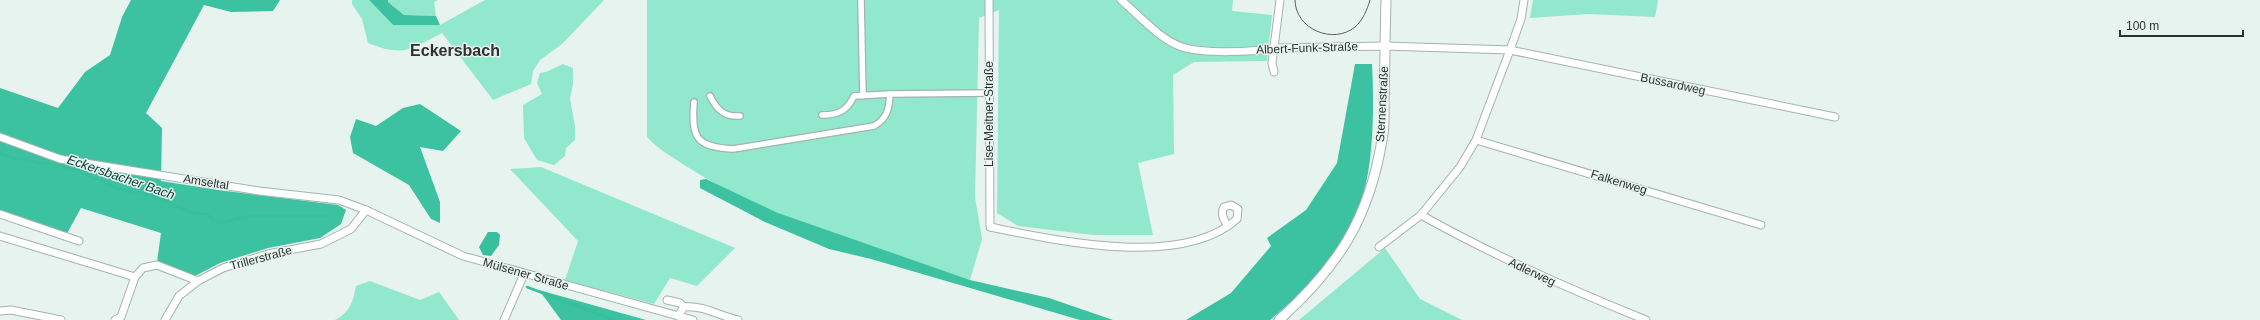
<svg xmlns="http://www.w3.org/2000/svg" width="2260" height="320" font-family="Arial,sans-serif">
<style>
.green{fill:#91e8cd}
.forest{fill:#3cc2a1}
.water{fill:#38bf9e}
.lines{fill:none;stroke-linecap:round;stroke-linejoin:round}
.stream{stroke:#38bf9e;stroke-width:2.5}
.pedestrian-casing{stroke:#a5b2ad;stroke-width:8}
.minor-casing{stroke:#a5b2ad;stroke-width:9}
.tertiary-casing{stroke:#a5b2ad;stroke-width:11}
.pedestrian{stroke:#fff;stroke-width:5.5}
.minor{stroke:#fff;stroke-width:7}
.tertiary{stroke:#fff;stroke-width:9}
.tram{stroke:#5c6360;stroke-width:1}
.labels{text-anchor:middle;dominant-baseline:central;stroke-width:3;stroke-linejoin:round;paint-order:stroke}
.street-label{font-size:12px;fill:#2d3230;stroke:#e6f3ef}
.water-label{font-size:13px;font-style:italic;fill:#064234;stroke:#e6f3ef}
.district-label{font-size:16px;font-weight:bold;fill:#2d3230;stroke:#e6f3ef}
</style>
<rect width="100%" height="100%" fill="#e6f3ef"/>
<g class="green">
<path d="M 352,0 L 369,0 L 393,25 L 440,25 L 485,0 L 604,0 L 562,44 L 540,60 L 533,71 L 531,84 L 493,100 L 442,33 C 409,50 404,57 368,43 L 362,19 L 352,4 Z"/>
<polygon points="388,0 438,0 434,2 436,16 404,15 388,2"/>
<path d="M 647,0 L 1233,0 L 1232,11 L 1272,15 L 1267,61 L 1194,62 L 1173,75 L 1174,154 L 1138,163 L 1153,235 L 1093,235 L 1018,226 L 997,213 L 999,10 L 979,18 L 975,197 L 982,239 L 970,280 C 877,248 768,219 686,166 C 672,157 658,149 647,137 Z"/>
<polygon points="1533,0 1658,0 1655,17 1588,14 1530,18"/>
<polygon points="563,64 573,68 573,84 570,99 575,126 575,140 566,148 565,156 554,165 537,160 524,138 523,105 542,94 537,83 540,73 546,72"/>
<polygon points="541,167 735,248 697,286 670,278 654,304 565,280 578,241 510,169"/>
<polygon points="1385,248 1420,299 1462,320 1299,320"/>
<path d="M 370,281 L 420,300 L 439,292 L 459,320 L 335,320 C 350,312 353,302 356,286 Z"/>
</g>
<g class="forest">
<polygon points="131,0 280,0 273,11 231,12 204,5 146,113 162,128 161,181 218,190 338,205 346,210 341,224 320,238 268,248 220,263 195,276 157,262 161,233 81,208 66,235 0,213 0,88 58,108 85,72 110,55 122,17"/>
<polygon points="369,0 388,0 388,2 404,15 436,16 440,25 393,25"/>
<path d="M 1355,64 L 1372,64 C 1374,101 1374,156 1364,191 C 1358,214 1342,243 1329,262 C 1313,284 1290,303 1270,320 L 1186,320 L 1231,293 L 1271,246 L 1267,238 L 1306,210 L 1337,163 Z"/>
<polygon points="420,104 461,131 443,151 420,147 440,202 440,223 431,219 409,185 353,153 350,137 356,119 376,126 403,108"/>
<polygon points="706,179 778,213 970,280 1049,298 1113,320 1080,320 871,259 829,249 765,222 700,188 700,180"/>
<polygon points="539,290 646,320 561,320"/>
</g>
<polygon class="water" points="488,232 497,232 500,235 499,245 491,256 483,255 479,247"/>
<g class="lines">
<g class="stream">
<polyline points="0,153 13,158 75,169 118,189 154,196 192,213 207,214 214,221 221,223 250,216 329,216"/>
<polyline points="527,287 613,320"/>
</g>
<g class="pedestrian-casing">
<g id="pedestrian">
<polyline points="861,0 863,96"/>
<path d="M 710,96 C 717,110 724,117 740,116"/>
<path d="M 694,102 C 691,138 696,147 733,149 L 874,126 C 888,118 889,108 890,94"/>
<path d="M 822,115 C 838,115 847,111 854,96 L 890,94 L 989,93"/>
</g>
</g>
<g class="minor-casing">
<g id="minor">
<path d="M 989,0 L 990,227 C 1055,240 1182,269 1237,219 L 1238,209 L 1231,205 L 1224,207 C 1220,214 1224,220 1228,226"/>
<path d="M 1121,0 C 1139,15 1159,39 1182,47 C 1204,54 1253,52 1275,48 L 1385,46 L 1510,50 L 1835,117"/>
<polyline points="1274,72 1272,63 1280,0"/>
<polyline points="0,137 60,159 259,191 339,200 366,210 463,256 693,320"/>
<polyline points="1476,140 1761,225"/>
<polyline points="0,214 79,241"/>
<path d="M 1421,215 C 1494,256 1569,289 1646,320"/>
<polyline points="0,236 135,277 143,268 157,265 198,281"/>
<polyline points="1379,247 1421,215 1460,167 1476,140 1510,50 1521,19 1524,0"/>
<polyline points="667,300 680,303 684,307"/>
<polyline points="0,311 11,310 61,320"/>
<path d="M 678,316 L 684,307 C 704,305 719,316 738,320"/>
<polyline points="115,320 121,317 135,277"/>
<polyline points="165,320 179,296 198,281 223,268 268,254 321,244 351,229 366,210"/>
<polyline points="504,320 524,274"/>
</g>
</g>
<g class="tertiary-casing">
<path id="tertiary" d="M 1279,320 C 1338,267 1369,219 1382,140 C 1385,127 1384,113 1384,100 C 1385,67 1385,33 1386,0"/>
</g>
<use href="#pedestrian" class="pedestrian"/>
<use href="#minor" class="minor"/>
<use href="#tertiary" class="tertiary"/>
<path class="tram" d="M 1295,0 C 1295,29 1333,45 1355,27 C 1363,20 1367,10 1370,0"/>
</g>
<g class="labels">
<g class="street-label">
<text transform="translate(1307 48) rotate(-2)">Albert-Funk-Straße</text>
<text transform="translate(1673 84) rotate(12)">Bussardweg</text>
<text transform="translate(1382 104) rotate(-87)">Sternenstraße</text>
<text transform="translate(989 114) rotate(-90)">Lise-Meitner-Straße</text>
<text transform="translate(206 182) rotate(9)">Amseltal</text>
<text transform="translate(1619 182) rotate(17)">Falkenweg</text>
<text transform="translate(261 258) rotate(-15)">Trillerstraße</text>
<text transform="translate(1532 272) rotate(25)">Adlerweg</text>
<text transform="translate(526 274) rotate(16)">Mülsener Straße</text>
</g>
<g class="water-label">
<text transform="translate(121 177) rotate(19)">Eckersbacher Bach</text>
</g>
<g class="district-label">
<text x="455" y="50">Eckersbach</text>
</g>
</g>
<path d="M2120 30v6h123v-6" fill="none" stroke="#2d3230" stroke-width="2"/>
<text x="2126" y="30" font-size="12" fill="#2d3230" stroke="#e6f3ef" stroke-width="3" paint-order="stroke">100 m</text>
</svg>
